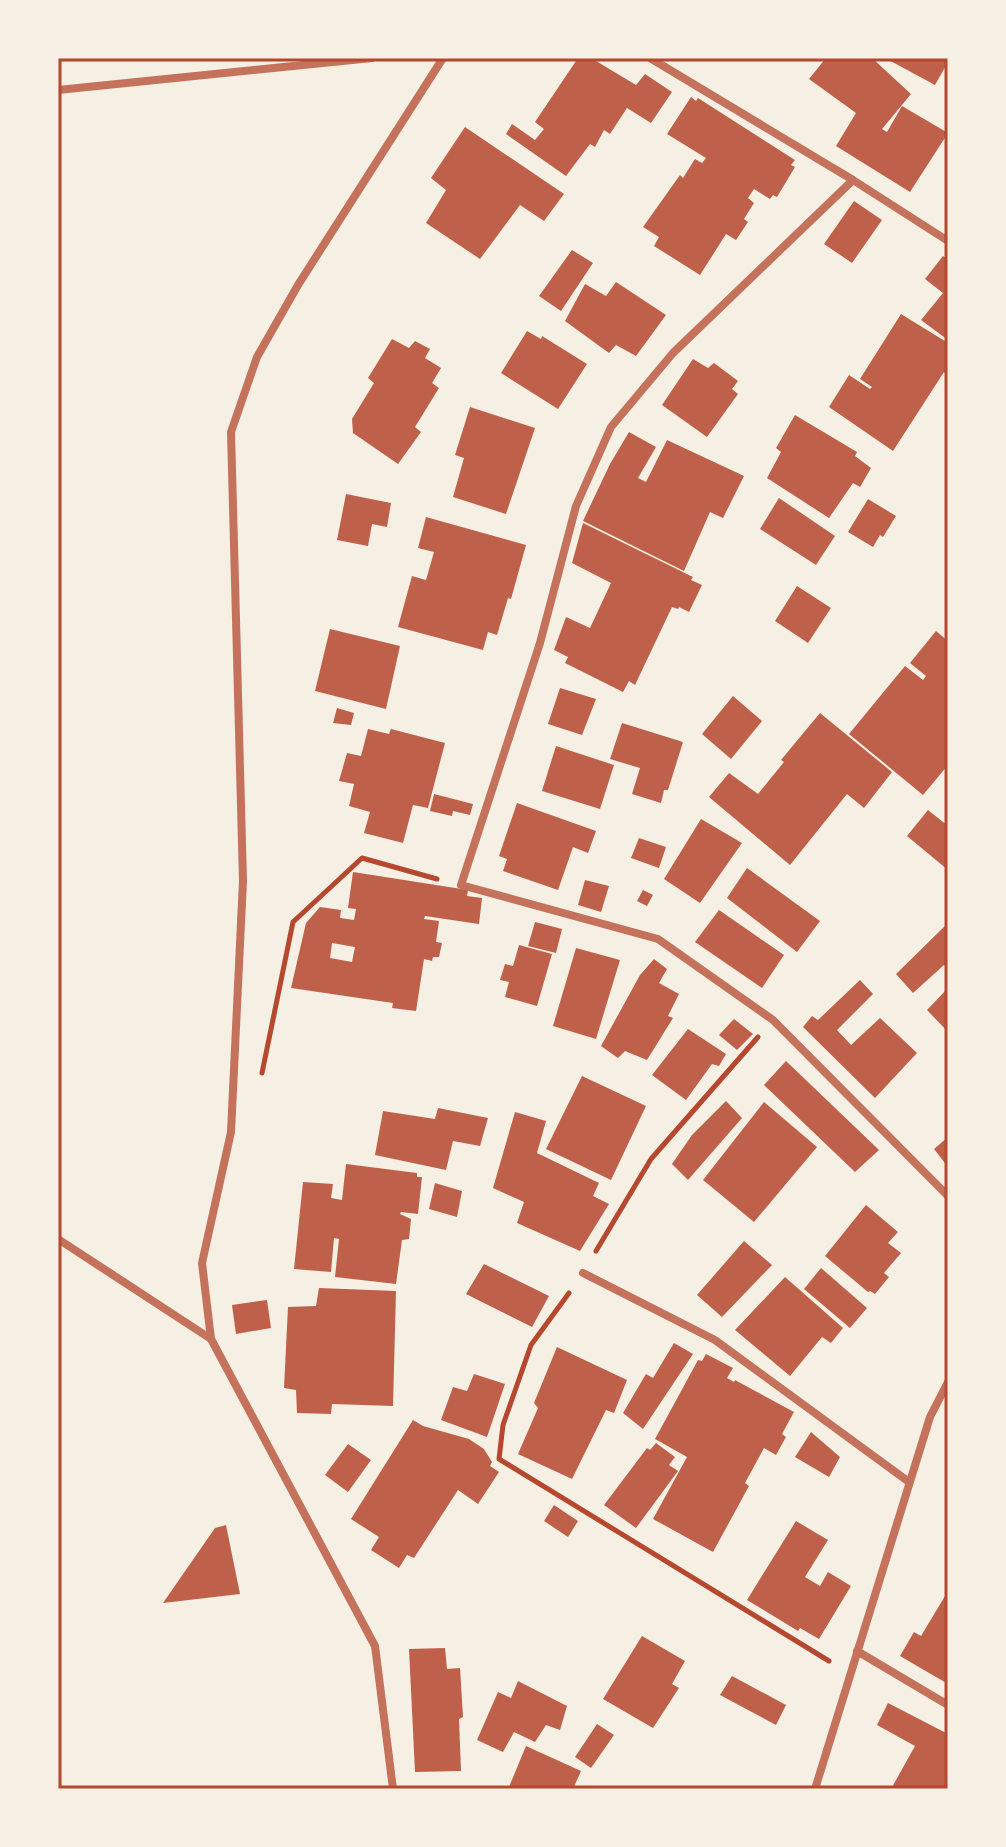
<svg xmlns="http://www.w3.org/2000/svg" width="1006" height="1847" font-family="Quicksand,sans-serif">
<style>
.building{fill:#bf614a;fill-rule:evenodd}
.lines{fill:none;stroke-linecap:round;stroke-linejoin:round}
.path{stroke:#b5482f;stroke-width:5}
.minor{stroke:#c5725c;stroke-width:8}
.neatline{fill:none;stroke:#b5482f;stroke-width:3}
</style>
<rect width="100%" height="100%" fill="#f6efe4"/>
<g class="building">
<polygon points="578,58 591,58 636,85 645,74 672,92 651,123 627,108 610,134 604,130 595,147 590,144 566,176 506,134 512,124 535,140 544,129 535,122"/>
<polygon points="826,58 872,58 911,94 882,129 887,132 902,106 948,133 910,192 836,146 856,113 809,79"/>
<polygon points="885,58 948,58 948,62 935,85"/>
<polygon points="691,97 696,101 698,98 795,160 791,165 795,167 777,197 773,195 770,199 754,189 748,198 754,203 744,219 748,222 736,240 726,234 700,275 654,246 659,237 643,227 680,175 683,178 695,159 702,163 706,158 667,134"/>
<polygon points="465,127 564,194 544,221 520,205 480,259 426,223 446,190 431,178"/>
<polygon points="854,201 882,220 852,263 824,244"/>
<polygon points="572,250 593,263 561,311 539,296"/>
<polygon points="943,256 948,259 948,340 921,320 943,293 925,279"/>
<polygon points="616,282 666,315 636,356 616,345 609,353 565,321 585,284 606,296"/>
<polygon points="901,314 948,343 948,375 944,372 893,451 829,407 849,375 870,389 872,387 860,379"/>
<polygon points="527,331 541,339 542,336 587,364 558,409 501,373"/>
<polygon points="392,339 409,348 415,341 430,349 425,358 441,368 432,383 439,388 415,427 421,432 398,464 353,433 352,419 374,383 368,378"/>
<polygon points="693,359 708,368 714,363 738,381 732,389 738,394 707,437 662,405"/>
<polygon points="470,407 535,428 506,514 453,497 464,458 455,455"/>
<polygon points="795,415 857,452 855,456 871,468 860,487 853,483 829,518 767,478 781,452 776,448"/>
<polygon points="629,432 656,447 638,478 646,482 667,440 744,476 723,518 710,512 684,571 583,521 610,464"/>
<polygon points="346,494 391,503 387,527 372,524 368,546 337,540"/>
<polygon points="779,498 835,536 816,565 760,529"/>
<polygon points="868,499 896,516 883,537 880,535 873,547 848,532"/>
<polygon points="426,517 526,545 511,599 508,598 497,635 488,632 483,650 398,627 412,576 426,580 434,552 418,548"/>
<polygon points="583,523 693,577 691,580 702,585 689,612 679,607 678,609 672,607 635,685 629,681 623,692 565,663 568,657 554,650 566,617 590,628 611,583 572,563"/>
<polygon points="797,586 831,608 808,643 775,621"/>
<polygon points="330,629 400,646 386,709 315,691"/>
<polygon points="936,631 948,641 948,765 923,795 849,734 905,666 923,680 926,676 910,663"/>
<polygon points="560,688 596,699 582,735 548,724"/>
<polygon points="733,696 762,721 731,759 702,734"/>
<polygon points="337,708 354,713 351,725 333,723"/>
<polygon points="820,713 892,772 864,808 847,794 790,865 709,797 729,773 758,794 784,762 781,760"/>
<polygon points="622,723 683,742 668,790 664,790 661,803 632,794 640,768 610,759"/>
<polygon points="368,729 389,734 391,729 445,743 428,808 413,805 403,843 364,833 370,812 349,806 354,784 339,781 347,753 361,756"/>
<polygon points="556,746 614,765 600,809 542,791"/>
<polygon points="434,794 473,804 470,815 453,811 452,816 430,811"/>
<polygon points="517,803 596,831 588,853 573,847 558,890 503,871 507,859 499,856"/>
<polygon points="928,810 948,826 948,870 907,836"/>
<polygon points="701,819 742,843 700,903 664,879"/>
<polygon points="639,838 666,847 659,868 631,858"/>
<polygon points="747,868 820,921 797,952 727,898"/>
<path d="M 353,872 L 468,890 L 467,896 L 482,898 L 479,924 L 425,916 L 424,919 L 439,921 L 436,942 L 442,943 L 439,957 L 433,957 L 432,961 L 424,959 L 416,1011 L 392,1008 L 393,1003 L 291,988 L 306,923 L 320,907 L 341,910 L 340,918 L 354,920 L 356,909 L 348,908 ZM 332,943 L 355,947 L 352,962 L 330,958 Z"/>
<polygon points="585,880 609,886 601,912 578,905"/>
<polygon points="643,890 653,895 647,906 637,901"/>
<polygon points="719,910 784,955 762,988 695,942"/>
<polygon points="535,922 562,929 556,953 528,946"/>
<polygon points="948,923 948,969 944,965 913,993 896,974"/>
<polygon points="519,945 552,954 537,1006 505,997 509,982 500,980 505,964 513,966"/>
<polygon points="576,948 620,960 596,1039 553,1026"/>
<polygon points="654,959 667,969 659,983 679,994 668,1016 673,1018 647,1060 625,1051 618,1058 601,1046 640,975"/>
<polygon points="860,980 873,994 837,1030 851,1045 880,1018 917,1053 875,1098 803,1027 812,1016 818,1020"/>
<polygon points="948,988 948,1032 927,1010"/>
<polygon points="734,1019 753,1034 737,1050 719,1035"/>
<polygon points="688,1029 726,1054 719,1066 712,1064 686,1100 652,1075"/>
<polygon points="786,1061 879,1150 855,1172 764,1085"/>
<polygon points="582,1076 646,1106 611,1180 546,1149"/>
<polygon points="726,1101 742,1118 688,1180 672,1164 692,1135"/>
<polygon points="764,1102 817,1147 754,1222 703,1180"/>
<polygon points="438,1108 488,1118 480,1146 453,1141 446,1170 375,1155 383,1111 435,1119"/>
<polygon points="515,1112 546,1121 537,1153 599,1183 593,1196 609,1204 580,1251 517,1223 524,1202 493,1188"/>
<polygon points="948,1137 948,1167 934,1149"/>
<polygon points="346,1164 417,1173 417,1177 422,1177 418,1214 401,1212 400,1214 411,1219 409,1239 402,1240 396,1284 335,1277 339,1239 334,1238 331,1272 294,1269 303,1182 333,1184 331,1198 342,1200"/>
<polygon points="435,1183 462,1191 457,1217 429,1209"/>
<polygon points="866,1205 898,1232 888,1243 901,1253 884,1273 889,1277 875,1294 870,1291 868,1292 825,1256"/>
<polygon points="744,1241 772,1265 722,1317 697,1295"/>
<polygon points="484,1264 549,1296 532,1327 466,1294"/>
<polygon points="821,1268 867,1308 850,1328 804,1289"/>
<polygon points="785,1277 843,1328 831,1343 822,1337 790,1376 735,1330"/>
<polygon points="319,1288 396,1291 393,1406 332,1404 331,1414 297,1413 296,1390 284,1388 288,1307 316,1306"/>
<polygon points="267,1300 271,1328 236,1334 232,1305"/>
<polygon points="674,1343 693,1354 643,1429 623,1413 646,1374 653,1378"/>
<polygon points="557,1347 627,1380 614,1413 606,1410 572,1479 518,1454 538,1408 534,1403"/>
<polygon points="706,1354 733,1368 727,1378 734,1382 735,1380 794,1412 782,1434 786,1437 776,1455 764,1448 745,1483 749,1486 713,1552 653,1519 687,1457 655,1439 698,1360 702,1361"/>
<polygon points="474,1374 505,1384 487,1437 441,1420 453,1387 467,1391"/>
<polygon points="413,1420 423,1426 469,1439 484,1449 492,1462 490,1466 499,1472 478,1504 458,1490 414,1558 407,1555 399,1568 371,1550 379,1537 351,1519"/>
<polygon points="811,1432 840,1457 829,1477 795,1457"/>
<polygon points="656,1443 675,1457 669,1465 678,1471 636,1528 604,1505 647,1448 650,1450"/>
<polygon points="348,1444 371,1460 348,1492 325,1475"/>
<polygon points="554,1505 578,1521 568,1537 544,1521"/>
<polygon points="796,1521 828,1540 805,1577 820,1586 828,1572 851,1586 819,1639 800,1628 798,1631 747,1600"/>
<polygon points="226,1525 240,1594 163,1603 215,1528"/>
<polygon points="948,1591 948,1684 900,1656 914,1632 921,1636"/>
<polygon points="642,1636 685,1661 672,1684 679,1688 653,1728 603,1699"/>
<polygon points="445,1648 447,1669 460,1668 463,1717 459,1719 461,1771 415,1772 409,1649"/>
<polygon points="732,1676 786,1705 776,1725 720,1695"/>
<polygon points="518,1681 567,1706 560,1730 546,1725 535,1742 514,1732 503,1752 477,1740 498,1692 511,1698"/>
<polygon points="888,1703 948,1734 948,1789 891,1789 915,1746 877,1725"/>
<polygon points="597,1724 614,1735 591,1768 575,1757"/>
<polygon points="526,1746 581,1771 573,1789 509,1787"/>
</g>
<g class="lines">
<g class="path">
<polyline points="262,1073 293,922 362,858 437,879"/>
<polyline points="596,1251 651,1159 758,1037"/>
<polyline points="569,1293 531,1345 503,1425 499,1459 829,1661"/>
</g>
<g class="minor">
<polyline points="650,58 853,180 948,241"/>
<polyline points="58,90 372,58"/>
<polyline points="853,180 673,353 611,427 576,506 540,643 461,885 658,939 773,1020 948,1196"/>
<polyline points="58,1239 211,1339"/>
<polyline points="583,1273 715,1340 909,1482"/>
<polyline points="857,1651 948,1705"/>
<polyline points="393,1789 375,1646 211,1339 202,1263 231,1132 243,881 231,432 257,357 298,285 443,58"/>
<polyline points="815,1789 930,1417 948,1382"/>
</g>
</g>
<rect width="1006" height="1847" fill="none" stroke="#f6efe4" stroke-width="120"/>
<rect x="60" y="60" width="886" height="1727" class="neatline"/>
</svg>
